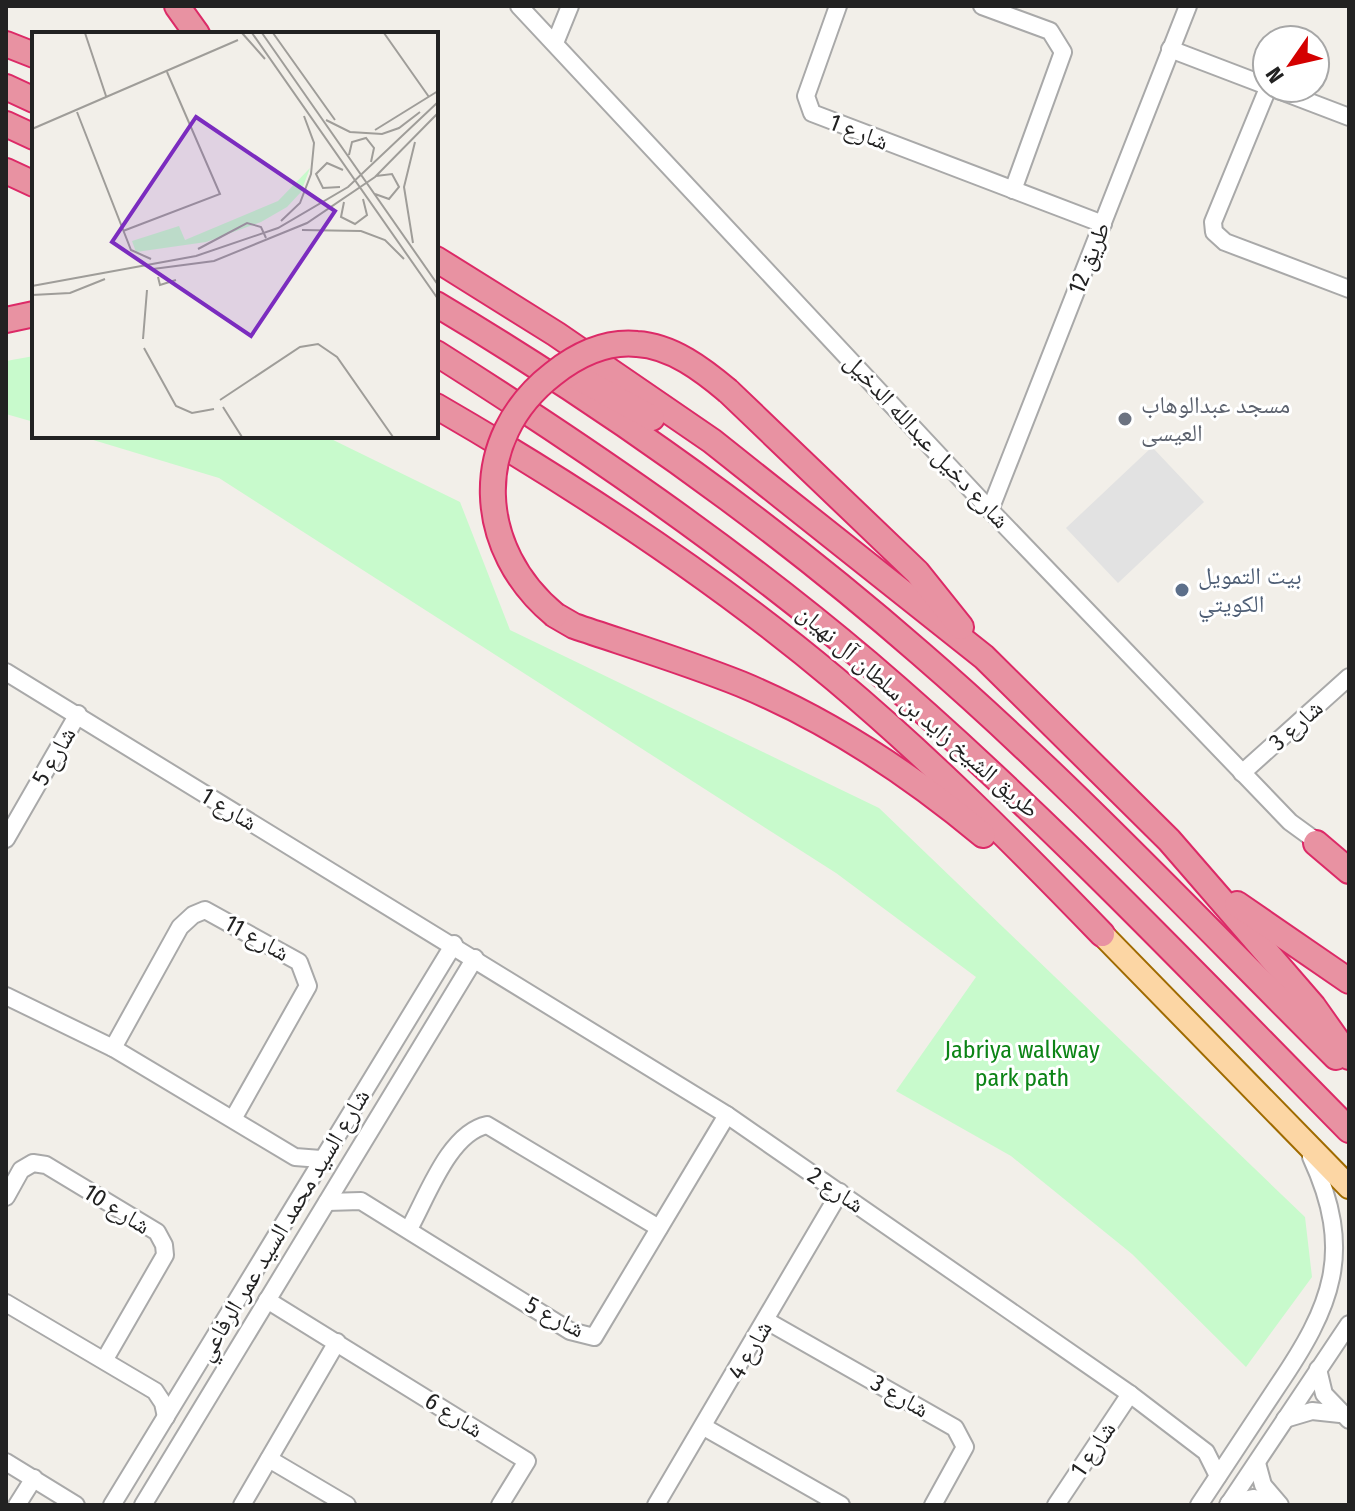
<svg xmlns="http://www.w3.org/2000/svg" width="1355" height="1511" font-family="'Fira Sans Condensed','Noto Naskh Arabic',sans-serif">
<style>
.park{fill:#c8facc}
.parking{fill:#e2e2e2}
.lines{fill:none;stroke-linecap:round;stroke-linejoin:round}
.minor-casing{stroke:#a9a9a9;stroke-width:20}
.major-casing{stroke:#a06b00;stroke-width:26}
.highway-casing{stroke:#dc2a67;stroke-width:28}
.minor{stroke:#fff;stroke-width:16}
.major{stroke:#fcd6a4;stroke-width:22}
.highway{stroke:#e892a2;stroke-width:24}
.highway-bridge-casing{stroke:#dc2a67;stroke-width:28;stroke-linecap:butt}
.highway-bridge{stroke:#e892a2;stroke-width:24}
.worship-dot{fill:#6b7280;stroke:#fff;stroke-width:3}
.service-dot{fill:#5c6f8a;stroke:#fff;stroke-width:3}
.labels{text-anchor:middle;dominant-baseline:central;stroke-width:6;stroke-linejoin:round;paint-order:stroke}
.street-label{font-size:24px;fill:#222;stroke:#fff}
.worship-label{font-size:24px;fill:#5b616d;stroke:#fff;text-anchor:start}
.service-label{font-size:24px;fill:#4e5e75;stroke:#fff;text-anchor:start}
.park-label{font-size:24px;fill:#0c8416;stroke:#fff}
.inset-road{fill:none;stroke:#9f9d99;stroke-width:2}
.view{fill:#7b2cbf;fill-opacity:0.15;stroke:#7b2cbf;stroke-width:4}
.inset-edge{fill:none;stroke:#222;stroke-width:4}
</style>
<rect width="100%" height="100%" fill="#f2efe9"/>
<g class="park">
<polygon points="34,356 34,422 6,414 6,361"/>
<polygon points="80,436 325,436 460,502 510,630 879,808 1305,1217 1312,1277 1246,1367 1132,1254 1011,1156 896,1091 976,977 836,873 219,478"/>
</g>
<polygon class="parking" points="1152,447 1204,502 1118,583 1066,528"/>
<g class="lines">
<g class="minor-casing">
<g id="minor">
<polyline points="519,6 990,510 1290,822 1323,846"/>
<polyline points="838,6 806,96 812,113 1103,224"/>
<polyline points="982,6 1050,31 1063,52 1013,190"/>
<polyline points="555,43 570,6"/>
<polyline points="1170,49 1267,86"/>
<polyline points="1268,88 1213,222 1214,232 1225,242 1349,289"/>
<polyline points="1273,88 1349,117"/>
<polyline points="990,510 1188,6"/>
<polyline points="6,672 727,1115 1130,1394 1206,1452 1218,1476"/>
<polyline points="1242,773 1349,677"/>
<polyline points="6,839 78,714"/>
<polyline points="6,996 113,1048 295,1157 321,1159"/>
<polyline points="113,1048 180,927 193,915 205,910 299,962 308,986 233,1119"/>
<polyline points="6,1197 21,1170 33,1163 46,1165 157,1232 164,1245 165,1255 105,1359"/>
<polyline points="327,1202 361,1201 570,1331 594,1337 727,1115"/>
<path d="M 409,1229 C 427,1197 449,1133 487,1125 L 659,1228"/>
<polyline points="267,1300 527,1461 500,1505"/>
<polyline points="6,1303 155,1391 163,1403 166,1417"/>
<polyline points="767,1321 955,1428 965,1447 933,1505"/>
<polyline points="1318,1369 1324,1394 1349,1420"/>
<polyline points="1285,1419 1312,1411 1340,1414"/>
<polyline points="704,1427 841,1505"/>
<polyline points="269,1459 347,1505"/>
<polyline points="6,1462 76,1505"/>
<polyline points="1257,1463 1263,1485 1280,1505"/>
<polyline points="1229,1503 1253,1498 1276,1502"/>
<polyline points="17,1505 34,1478"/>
<polyline points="112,1505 454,944"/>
<polyline points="143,1505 475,958"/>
<polyline points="242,1505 337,1342"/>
<polyline points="656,1505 840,1192"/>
<polyline points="1056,1505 1130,1394"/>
<path d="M 1199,1505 C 1225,1466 1251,1426 1277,1387 C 1332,1306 1355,1252 1311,1157"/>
<polyline points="1228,1505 1349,1324"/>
</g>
</g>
<g class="major-casing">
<polyline id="major" points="1102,934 1349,1187"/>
</g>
<g class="highway-casing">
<g id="highway">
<polyline points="177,6 197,34"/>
<polyline points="6,44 34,55"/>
<polyline points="6,87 34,100"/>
<polyline points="6,124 34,137"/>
<polyline points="6,171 34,184"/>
<polyline points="436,259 556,334 712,441 984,657 1169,840 1313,1006 1349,1057"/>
<path d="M 436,304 C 607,406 770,522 920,653 C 1066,779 1199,921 1336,1057"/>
<polyline points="6,320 34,314"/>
<path d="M 436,353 C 586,448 732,548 868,663 C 1038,808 1192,971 1349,1130"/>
<polyline points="568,372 652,418"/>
<polyline points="728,391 917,572 961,627"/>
<path d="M 436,406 C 576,487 711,575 835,679 C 929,758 1016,845 1102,934"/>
<path d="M 555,615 L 574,626 C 630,645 686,662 741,684 C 828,720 911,775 983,835"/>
<polyline points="1316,843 1349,871"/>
<polyline points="1237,904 1349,981"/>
</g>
</g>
<use href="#minor" class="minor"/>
<use href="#major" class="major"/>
<use href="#highway" class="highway"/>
<g class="highway-bridge-casing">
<path id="highway-bridge" d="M 555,615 C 476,550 469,439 553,374 C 577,355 606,341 637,344 C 672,346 703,370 728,391"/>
</g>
<use href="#highway-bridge" class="highway-bridge"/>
</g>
<circle class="worship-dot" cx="1125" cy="419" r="8"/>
<circle class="service-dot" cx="1182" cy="590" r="8"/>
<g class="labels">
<g class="street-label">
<text transform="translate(859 132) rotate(21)">شارع 1</text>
<text transform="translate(1089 258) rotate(-68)">طريق 12</text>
<text transform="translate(927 441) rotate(47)">شارع دخيل عبدالله الدخيل</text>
<text transform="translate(918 711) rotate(41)">طريق الشيخ زايد بن سلطان آل نهيان</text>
<text transform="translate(1296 725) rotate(-42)">شارع 3</text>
<text transform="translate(54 756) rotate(-60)">شارع 5</text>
<text transform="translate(229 809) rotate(31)">شارع 1</text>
<text transform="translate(257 938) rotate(29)">شارع 11</text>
<text transform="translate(836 1190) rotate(34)">شارع 2</text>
<text transform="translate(117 1209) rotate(32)">شارع 10</text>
<text transform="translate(283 1225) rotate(-59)">شارع السيد محمد السيد عمر الرفاعي</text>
<text transform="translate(555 1317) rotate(27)">شارع 5</text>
<text transform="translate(750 1350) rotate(-60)">شارع 4</text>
<text transform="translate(900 1396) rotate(30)">شارع 3</text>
<text transform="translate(454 1415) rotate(32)">شارع 6</text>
<text transform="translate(1093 1449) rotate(-56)">شارع 1</text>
</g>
<g class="worship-label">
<text x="1141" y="405">مسجد عبدالوهاب<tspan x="1141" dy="28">العيسى</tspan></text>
</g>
<g class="service-label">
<text x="1198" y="576">بيت التمويل<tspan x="1198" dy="28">الكويتي</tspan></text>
</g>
<g class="park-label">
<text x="1022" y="1050">Jabriya walkway<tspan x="1022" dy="28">park path</tspan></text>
</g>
</g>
<g transform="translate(32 32)">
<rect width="406" height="406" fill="#f2efe9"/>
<path d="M 278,136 L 269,160 L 255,175 L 229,190 L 174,210 L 104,220 L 100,209 L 147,194 L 153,208 L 246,169 Z" fill="#c8facc"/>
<path class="inset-road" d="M 53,1 L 74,64M 210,1 L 233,27M 220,1 L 406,267M 230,1 L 406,253M 241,1 L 303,88M 352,1 L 397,65M 45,80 L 99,218 L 119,227M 294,88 L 318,100 L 350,102 L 367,96 L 388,80M 0,97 L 206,8M 343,98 L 406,59M 317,123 L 320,110 L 334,106 L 342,116 L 339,130M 308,155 L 291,156 L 284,142 L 295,131 L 311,138M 343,162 L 357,167 L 367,155 L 360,142 L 344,144M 312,170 L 309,185 L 323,192 L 335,183 L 331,167M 249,189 L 268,171 L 279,142 L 282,111 L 272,84M 270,198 L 329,199 L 353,208 L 372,227M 91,199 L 188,162 L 135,40M 381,211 L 372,155 L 383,110M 166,217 L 215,191 L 229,195 L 234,206M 121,237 L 182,229 L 275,191 L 343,145 L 406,81M 126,245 L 128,253 L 144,248M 0,254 L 164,224 L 246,196 L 316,155 L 406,70M 0,263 L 38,261 L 73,247M 111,307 L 115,258M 112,316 L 144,374 L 160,381 L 182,377M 188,368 L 268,315 L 286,312 L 305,325 L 361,405M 191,375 L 210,405"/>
<path class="view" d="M 164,85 L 303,179 L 219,304 L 80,210 Z"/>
<rect width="406" height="406" class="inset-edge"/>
</g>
<rect width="1355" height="1511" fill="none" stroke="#222222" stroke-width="16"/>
<g transform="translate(1291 64) rotate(236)"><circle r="38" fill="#ffffff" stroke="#a7a7a7" stroke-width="2"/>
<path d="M0-6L14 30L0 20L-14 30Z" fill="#d40000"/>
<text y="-12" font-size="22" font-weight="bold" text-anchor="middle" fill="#222222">N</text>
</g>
</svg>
